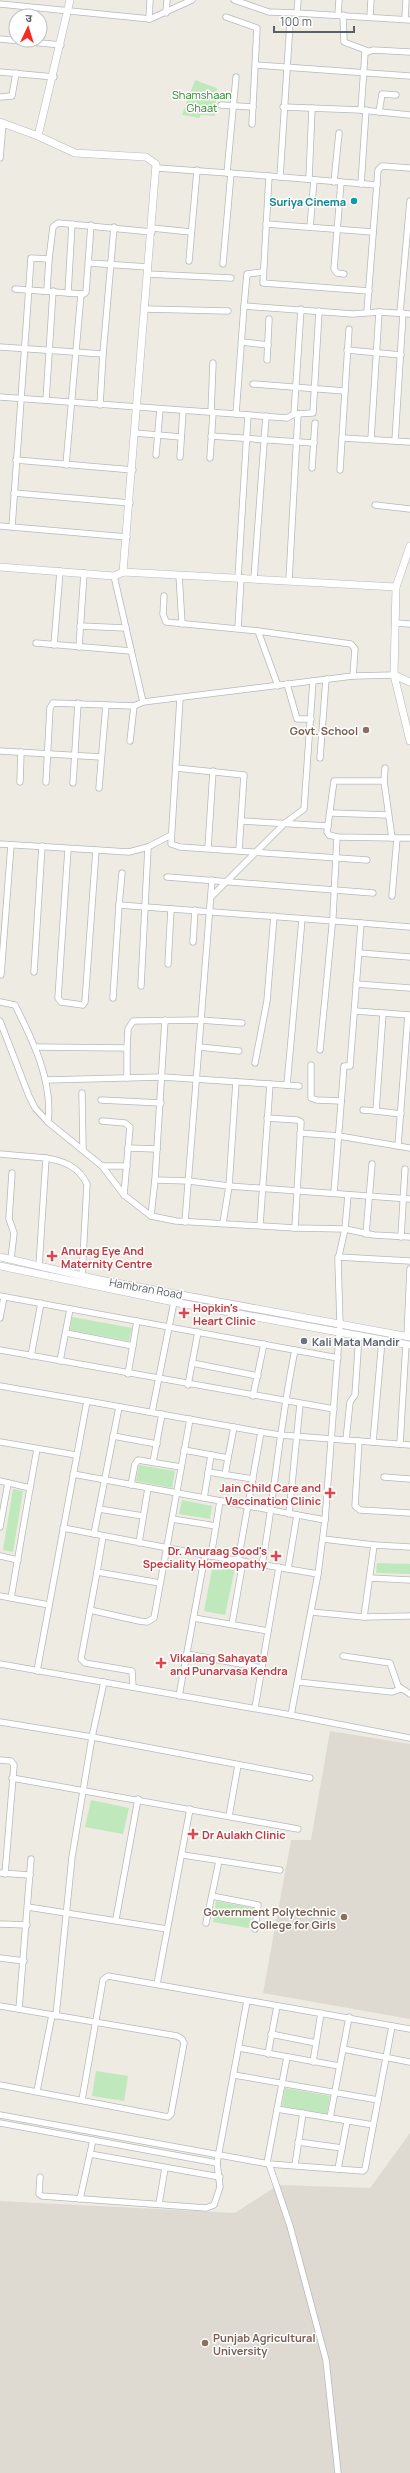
<svg xmlns="http://www.w3.org/2000/svg" width="410" height="2473" font-family="Manrope,'Noto Sans Devanagari',sans-serif">
<style>
.education{fill:#dedad1}
.green{fill:#bfe8bd}
.lines{fill:none;stroke-linecap:round;stroke-linejoin:round}
.minor-casing{stroke:#b5b9bd;stroke-width:7}
.tertiary-casing{stroke:#b5b9bd;stroke-width:8}
.secondary-casing{stroke:#b6bac0;stroke-width:8}
.minor{stroke:#fff;stroke-width:5.5}
.tertiary{stroke:#fff;stroke-width:7}
.secondary{stroke:#fff;stroke-width:7}
.culture-dot{fill:#0f9aa8;stroke:#fff;stroke-width:1.5}
.education-dot{fill:#8d6e63;stroke:#fff;stroke-width:1.5}
.health-dot{fill:#e0444e;stroke:#fff;stroke-width:1.5}
.worship-dot{fill:#6b7280;stroke:#fff;stroke-width:1.5}
.labels{text-anchor:middle;dominant-baseline:central;stroke-width:3;stroke-linejoin:round;paint-order:stroke}
.park-label{font-size:11px;fill:#2f862f;stroke:#fff}
.culture-label{font-size:11px;font-weight:bold;fill:#0d838f;stroke:#fff;text-anchor:end}
.education-label{font-size:11px;font-weight:bold;fill:#785e54;stroke:#fff;text-anchor:end}
.health-label{font-size:11px;font-weight:bold;fill:#be3a42;stroke:#fff;text-anchor:start}
.street-label{font-size:11px;fill:#5a5f64;stroke:#fff}
.worship-label{font-size:11px;font-weight:bold;fill:#5b616d;stroke:#fff;text-anchor:start}
</style>
<rect width="100%" height="100%" fill="#eeebe2"/>
<g class="education">
<polygon points="330,1731 410,1744 410,2019 263,1993 291,1840 311,1840"/>
<polygon points="410,2133 410,2473 0,2473 0,2201 235,2213 278,2185 370,2188"/>
</g>
<g class="green">
<polygon points="195,80 217,88 215,116 201,115 199,118 182,115"/>
<polygon points="72,1317 132,1328 129,1341 70,1330"/>
<polygon points="139,1465 175,1471 172,1488 136,1481"/>
<polygon points="13,1489 23,1491 13,1552 3,1550"/>
<polygon points="182,1500 212,1506 210,1519 179,1514"/>
<polygon points="377,1563 410,1564 410,1574 376,1573"/>
<polygon points="213,1564 235,1568 225,1615 204,1611"/>
<polygon points="91,1800 129,1808 123,1834 85,1827"/>
<polygon points="216,1901 253,1908 249,1928 213,1922"/>
<polygon points="96,2071 128,2076 124,2101 92,2096"/>
<polygon points="285,2088 330,2096 327,2114 282,2106"/>
</g>
<g class="lines">
<g class="minor-casing">
<g id="minor">
<polyline points="234,0 269,12 297,13"/>
<polyline points="298,0 297,13 410,20"/>
<polyline points="0,4 150,19 192,0"/>
<polyline points="166,13 167,0"/>
<polyline points="338,15 339,0"/>
<polyline points="343,15 344,42 368,51"/>
<polyline points="226,17 257,28 252,124"/>
<polyline points="370,17 371,0"/>
<polyline points="149,19 150,0"/>
<polyline points="405,19 406,0"/>
<polyline points="0,39 61,45"/>
<polyline points="256,65 410,76"/>
<polyline points="0,72 54,77"/>
<polyline points="0,97 12,96 16,73"/>
<polyline points="221,105 253,107"/>
<polyline points="283,107 361,110 410,115"/>
<polyline points="361,110 365,53 373,50 410,52"/>
<polyline points="379,112 382,94 396,95"/>
<polyline points="0,158 3,123"/>
<polyline points="157,168 269,176"/>
<polyline points="227,173 236,77"/>
<polyline points="280,177 290,23"/>
<polyline points="309,179 312,108"/>
<polyline points="334,182 339,133"/>
<polyline points="341,182 334,269 337,273 344,274"/>
<polyline points="361,184 366,110"/>
<polyline points="266,224 373,232"/>
<polyline points="310,227 314,180"/>
<polyline points="152,228 191,232"/>
<polyline points="189,261 197,170"/>
<polyline points="89,263 148,267"/>
<polyline points="223,264 231,173"/>
<polyline points="147,274 231,278"/>
<polyline points="15,289 68,293 72,224"/>
<polyline points="47,290 49,259"/>
<polyline points="369,291 263,283 269,176 377,185"/>
<polyline points="68,293 84,294 86,292 91,225"/>
<polyline points="244,306 247,274 263,272"/>
<polyline points="145,309 228,311"/>
<polyline points="301,309 294,414 287,418 236,414 244,306 353,314 379,312 410,314"/>
<polyline points="367,312 378,170 382,166 410,168"/>
<polyline points="400,313 410,201"/>
<polyline points="242,342 268,345"/>
<polyline points="0,347 103,354 100,405"/>
<polyline points="347,350 401,355"/>
<polyline points="103,354 114,227"/>
<polyline points="267,360 269,319"/>
<polyline points="253,384 345,391 349,329"/>
<polyline points="0,397 236,414"/>
<polyline points="46,400 53,291"/>
<polyline points="211,412 213,363"/>
<polyline points="295,414 313,413 319,311"/>
<polyline points="135,433 181,437"/>
<polyline points="211,436 314,443"/>
<polyline points="343,438 410,442"/>
<polyline points="371,439 379,312"/>
<polyline points="395,441 403,313"/>
<polyline points="156,455 160,409"/>
<polyline points="180,457 183,411"/>
<polyline points="210,458 213,413"/>
<polyline points="16,460 133,470"/>
<polyline points="66,465 81,294"/>
<polyline points="312,468 315,423"/>
<polyline points="340,470 345,391"/>
<polyline points="14,493 130,503"/>
<polyline points="375,505 410,509"/>
<polyline points="0,526 127,537"/>
<polyline points="12,527 31,258 49,259 53,227 58,223 152,232"/>
<polyline points="179,575 182,624"/>
<polyline points="114,576 143,702"/>
<polyline points="238,578 248,415"/>
<polyline points="254,579 266,416"/>
<polyline points="289,581 298,414"/>
<polyline points="164,596 163,614 166,622 258,631 278,686"/>
<polyline points="395,623 410,624"/>
<polyline points="80,626 126,628"/>
<polyline points="238,628 241,578"/>
<polyline points="258,631 351,644 355,649 353,676"/>
<polyline points="36,643 131,651"/>
<polyline points="54,645 60,571"/>
<polyline points="79,647 84,573"/>
<polyline points="287,684 297,719 311,719"/>
<polyline points="180,698 171,844 180,847 367,860"/>
<polyline points="130,741 134,706"/>
<polyline points="0,751 101,757"/>
<polyline points="320,758 326,679"/>
<polyline points="176,768 244,775 239,850"/>
<polyline points="385,768 384,781 334,781 327,832 329,835 337,837 397,838"/>
<polyline points="384,781 392,838"/>
<polyline points="20,782 21,752"/>
<polyline points="46,782 50,708 53,703 134,706 143,702 353,676 394,675"/>
<polyline points="73,783 78,703"/>
<polyline points="99,788 106,705"/>
<polyline points="332,813 387,815"/>
<polyline points="241,821 328,826"/>
<polyline points="0,844 129,852 148,847 171,835"/>
<polyline points="208,848 213,771"/>
<polyline points="68,849 58,998 61,1002 83,1005 85,1002 96,850"/>
<polyline points="122,873 119,905 361,923 350,1066 344,1066 334,1193"/>
<polyline points="167,877 373,893"/>
<polyline points="392,896 397,838 410,838"/>
<polyline points="211,897 285,823 304,809 313,681"/>
<polyline points="361,923 410,927"/>
<polyline points="193,942 195,910"/>
<polyline points="359,953 410,957"/>
<polyline points="168,964 171,909"/>
<polyline points="34,972 42,846"/>
<polyline points="1,975 11,845"/>
<polyline points="356,984 410,988"/>
<polyline points="141,986 148,847"/>
<polyline points="113,998 119,905"/>
<path d="M 0,1002 L 15,1005 C 33,1041 53,1081 48,1122 L 102,1166 L 127,1166"/>
<polyline points="355,1011 410,1015"/>
<polyline points="165,1020 155,1180 189,1181 229,1186 410,1199"/>
<polyline points="0,1021 29,1096 35,1108 48,1122"/>
<polyline points="35,1047 127,1048 127,1078"/>
<polyline points="199,1047 239,1051"/>
<polyline points="127,1048 128,1029 133,1021 200,1020 242,1023"/>
<polyline points="320,1050 333,916 337,837"/>
<polyline points="255,1063 267,1001 274,916"/>
<polyline points="311,1065 311,1098 317,1100 341,1101"/>
<polyline points="46,1080 162,1077 270,1084 260,1225"/>
<polyline points="270,1084 299,1086"/>
<polyline points="287,1085 302,919"/>
<polyline points="82,1093 83,1149"/>
<polyline points="101,1100 161,1103"/>
<polyline points="363,1110 376,1111 383,1013"/>
<polyline points="376,1111 401,1114"/>
<polyline points="267,1118 297,1120 301,1122 295,1228 345,1229 374,1235 410,1237"/>
<polyline points="102,1121 125,1123 130,1127 124,1195 151,1216 155,1180"/>
<polyline points="300,1133 339,1136 410,1148"/>
<polyline points="398,1146 408,1015"/>
<polyline points="128,1148 157,1149"/>
<polyline points="0,1154 46,1158 39,1266"/>
<path d="M 46,1158 C 64,1161 79,1167 87,1184 L 82,1276"/>
<polyline points="102,1166 124,1195"/>
<polyline points="151,1216 176,1221 295,1228"/>
<polyline points="185,1222 212,880"/>
<polyline points="223,1223 229,1186 236,1082"/>
<polyline points="366,1234 372,1164"/>
<polyline points="401,1237 405,1169"/>
<polyline points="338,1257 410,1261"/>
<polyline points="11,1259 14,1233 9,1219 12,1173"/>
<polyline points="0,1296 338,1358"/>
<polyline points="0,1318 4,1297"/>
<polyline points="66,1333 133,1346"/>
<polyline points="407,1337 410,1269"/>
<polyline points="0,1350 334,1409"/>
<polyline points="31,1356 41,1303"/>
<polyline points="60,1361 70,1309"/>
<polyline points="192,1363 258,1376"/>
<polyline points="128,1374 137,1321"/>
<polyline points="188,1385 198,1332"/>
<polyline points="0,1386 87,1401 37,1671"/>
<polyline points="253,1396 264,1344"/>
<polyline points="87,1401 261,1432 238,1561"/>
<polyline points="152,1412 174,1302"/>
<polyline points="261,1432 280,1435 410,1445"/>
<polyline points="113,1436 157,1444"/>
<polyline points="346,1440 350,1402 355,1395 359,1335"/>
<polyline points="359,1441 355,1506 360,1510 410,1513"/>
<polyline points="0,1442 76,1455"/>
<polyline points="373,1442 382,1340"/>
<polyline points="400,1444 406,1344"/>
<polyline points="184,1450 228,1458 234,1427"/>
<polyline points="153,1462 162,1414"/>
<polyline points="208,1472 253,1479"/>
<polyline points="73,1474 325,1520"/>
<polyline points="225,1475 228,1458"/>
<polyline points="384,1477 410,1479"/>
<polyline points="0,1481 30,1488 37,1449"/>
<polyline points="131,1485 135,1464 138,1460 181,1467"/>
<polyline points="204,1498 211,1455"/>
<polyline points="99,1509 143,1516"/>
<polyline points="289,1514 300,1404"/>
<polyline points="172,1519 216,1526"/>
<polyline points="0,1527 8,1483"/>
<polyline points="63,1528 205,1555"/>
<polyline points="94,1534 119,1407"/>
<polyline points="323,1539 374,1545"/>
<polyline points="139,1543 148,1488"/>
<polyline points="0,1556 18,1560"/>
<polyline points="211,1556 220,1501"/>
<path d="M 262,1565 C 275,1493 280,1421 295,1350"/>
<polyline points="288,1569 297,1515"/>
<polyline points="97,1572 103,1536"/>
<polyline points="370,1578 410,1580"/>
<polyline points="0,1596 49,1605"/>
<polyline points="11,1598 30,1488"/>
<polyline points="90,1610 139,1621 147,1622 154,1618 190,1419"/>
<polyline points="311,1612 364,1617 410,1616"/>
<polyline points="364,1617 374,1545 410,1547"/>
<polyline points="194,1618 268,1631"/>
<polyline points="232,1624 243,1561"/>
<polyline points="187,1654 262,1668"/>
<polyline points="343,1656 390,1663 398,1686 410,1694"/>
<polyline points="0,1664 291,1715 410,1738"/>
<polyline points="298,1682 392,1692 401,1689"/>
<polyline points="133,1687 132,1671 85,1663 81,1659 97,1572 160,1583"/>
<polyline points="179,1696 205,1555 318,1574"/>
<polyline points="255,1708 279,1567"/>
<polyline points="291,1715 318,1574 325,1520 340,1324 338,1260 345,1229 348,1195"/>
<polyline points="0,1722 92,1737 310,1778"/>
<polyline points="0,1760 11,1761 14,1765 5,1874"/>
<polyline points="12,1778 298,1829"/>
<polyline points="229,1816 238,1765"/>
<polyline points="183,1855 280,1870"/>
<polyline points="0,1873 30,1875"/>
<polyline points="212,1896 258,1905 255,1929"/>
<polyline points="28,1907 167,1929"/>
<polyline points="116,1919 138,1799"/>
<polyline points="206,1923 219,1861"/>
<polyline points="0,1924 27,1925"/>
<polyline points="0,1958 24,1961"/>
<polyline points="157,1984 190,1809"/>
<polyline points="0,2006 177,2036 182,2039 184,2043 171,2114 168,2117 0,2085"/>
<polyline points="19,2009 31,1859"/>
<polyline points="56,2016 72,1857 92,1737 104,1682"/>
<polyline points="271,2034 316,2043"/>
<polyline points="239,2048 339,2066"/>
<polyline points="343,2049 410,2062"/>
<polyline points="268,2054 277,2006"/>
<polyline points="313,2062 321,2013"/>
<polyline points="234,2075 378,2100"/>
<polyline points="37,2091 52,2015"/>
<polyline points="82,2100 103,1980 108,1976 410,2029"/>
<polyline points="277,2109 373,2125"/>
<polyline points="0,2115 269,2164 363,2171 365,2169 392,2026"/>
<polyline points="330,2118 349,2017"/>
<polyline points="0,2123 217,2163"/>
<polyline points="298,2142 342,2148"/>
<polyline points="90,2154 220,2177"/>
<polyline points="267,2163 287,2057"/>
<polyline points="269,2164 290,2226 326,2360 338,2473"/>
<polyline points="295,2165 303,2113"/>
<polyline points="338,2169 347,2122"/>
<polyline points="40,2177 39,2194 42,2196 206,2208 214,2205 220,2187 217,2163 247,2001"/>
<polyline points="80,2199 93,2140"/>
<polyline points="159,2204 165,2168"/>
</g>
</g>
<g class="tertiary-casing">
<g id="tertiary">
<polyline points="0,122 38,136 70,0"/>
<polyline points="38,136 75,153 146,157 156,164 123,572"/>
<polyline points="410,546 396,587 394,675 410,741"/>
<polyline points="0,567 114,576 123,572 396,587"/>
<polyline points="394,675 410,682"/>
</g>
</g>
<g class="secondary-casing">
<g id="secondary">
<polyline points="0,1257 100,1280 410,1337"/>
<polyline points="0,1266 174,1302 410,1345"/>
</g>
</g>
<use href="#minor" class="minor"/>
<use href="#tertiary" class="tertiary"/>
<use href="#secondary" class="secondary"/>
</g>
<circle class="culture-dot" cx="354" cy="201" r="4"/>
<g class="education-dot">
<circle cx="366" cy="730" r="4"/>
<circle cx="344" cy="1917" r="4"/>
<circle cx="205" cy="2343" r="4"/>
</g>
<g class="health-dot">
<path d="M50 1250h4v4h4v4h-4v4h-4v-4h-4v-4h4z"/>
<path d="M182 1307h4v4h4v4h-4v4h-4v-4h-4v-4h4z"/>
<path d="M328 1487h4v4h4v4h-4v4h-4v-4h-4v-4h4z"/>
<path d="M274 1550h4v4h4v4h-4v4h-4v-4h-4v-4h4z"/>
<path d="M159 1657h4v4h4v4h-4v4h-4v-4h-4v-4h4z"/>
<path d="M191 1828h4v4h4v4h-4v4h-4v-4h-4v-4h4z"/>
</g>
<circle class="worship-dot" cx="304" cy="1341" r="4"/>
<g class="labels">
<g class="park-label">
<text x="202" y="94">Shamshaan<tspan x="202" dy="13">Ghaat</tspan></text>
</g>
<g class="culture-label">
<text x="346" y="201">Suriya Cinema</text>
</g>
<g class="education-label">
<text x="358" y="730">Govt. School</text>
<text x="336" y="1911">Government Polytechnic<tspan x="336" dy="13">College for Girls</tspan></text>
<text x="213" y="2337" text-anchor="start">Punjab Agricultural<tspan x="213" dy="13">University</tspan></text>
</g>
<g class="health-label">
<text x="61" y="1250">Anurag Eye And<tspan x="61" dy="13">Maternity Centre</tspan></text>
<text x="193" y="1307">Hopkin's<tspan x="193" dy="13">Heart Clinic</tspan></text>
<text x="321" y="1487" text-anchor="end">Jain Child Care and<tspan x="321" dy="13">Vaccination Clinic</tspan></text>
<text x="267" y="1550" text-anchor="end">Dr. Anuraag Sood's<tspan x="267" dy="13">Speciality Homeopathy</tspan></text>
<text x="170" y="1657">Vikalang Sahayata<tspan x="170" dy="13">and Punarvasa Kendra</tspan></text>
<text x="202" y="1834">Dr Aulakh Clinic</text>
</g>
<g class="street-label">
<text transform="translate(146 1288) rotate(10)">Hambran Road</text>
</g>
<g class="worship-label">
<text x="312" y="1341">Kali Mata Mandir</text>
</g>
</g>
<g transform="translate(28 28) rotate(4)"><circle r="19" fill="#ffffff" stroke="#bdbfc1"/>
<path d="M0-3L7 15L0 10L-7 15Z" fill="#f42a23"/>
<text y="-6" font-size="11" font-weight="bold" text-anchor="middle" fill="#5a5f64">उ</text>
</g>
<path d="M274 26v6h80v-6" fill="none" stroke="#5a5f64" stroke-width="2"/>
<text x="280" y="26" font-size="12" fill="#5a5f64" stroke="#ffffff" stroke-width="3" paint-order="stroke">100 m</text>
</svg>
